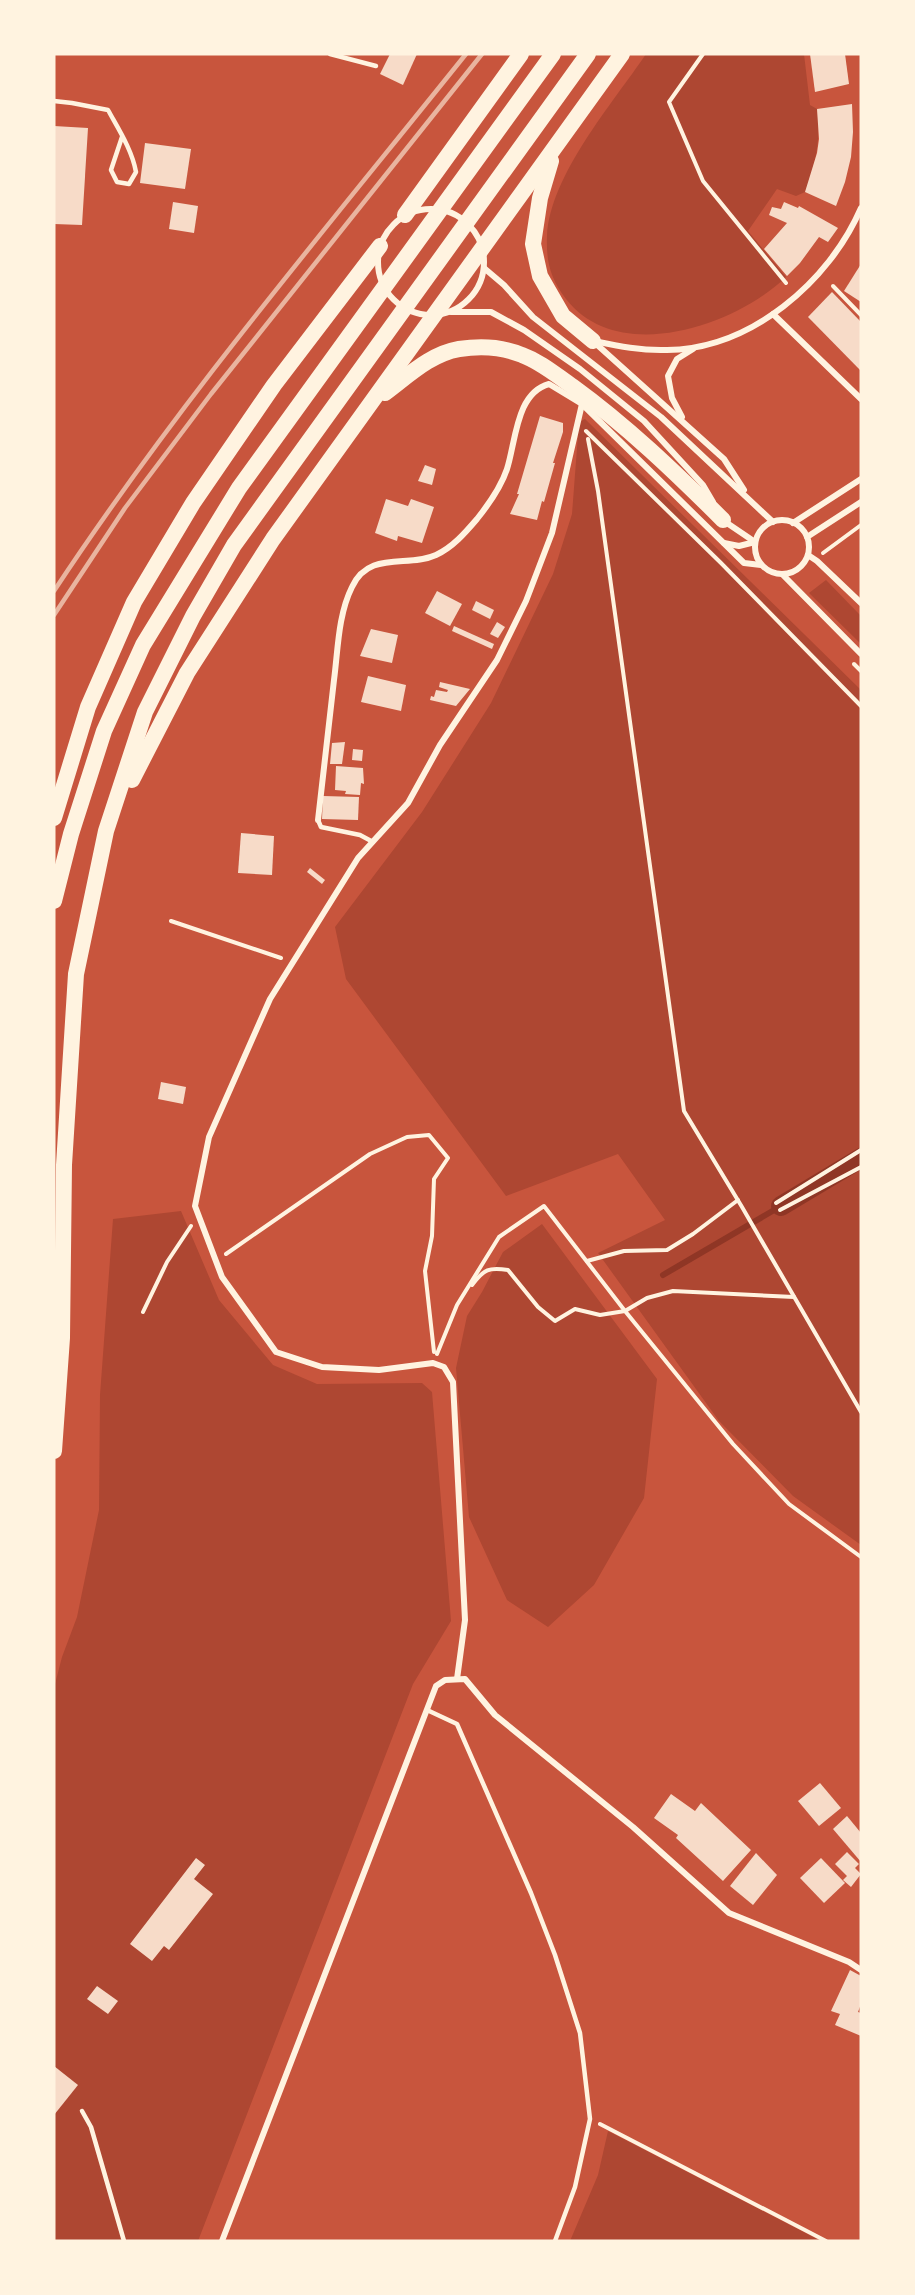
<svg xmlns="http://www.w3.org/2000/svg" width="915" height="2295" font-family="Cabin,sans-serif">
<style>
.green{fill:#ae4732}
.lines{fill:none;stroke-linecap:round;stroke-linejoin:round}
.stream{stroke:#8f3625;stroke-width:6}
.canal{stroke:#8f3625;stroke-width:20}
.building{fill:#f7dbc8}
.path{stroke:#fff3e0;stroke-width:4}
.service{stroke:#fff3e0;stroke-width:4.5}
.minor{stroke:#fff3e0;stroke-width:6}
.trunk{stroke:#fff3e0;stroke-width:16}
.rail{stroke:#e9b49f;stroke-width:4.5}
</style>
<rect width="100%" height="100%" fill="#c8553d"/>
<g class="green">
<path d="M 646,54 L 804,54 L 810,105 L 817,109 C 821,139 816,164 805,192 L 796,196 L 777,189 L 748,231 L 786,277 C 735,326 618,366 566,299 C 550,278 546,261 547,236 C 550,175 613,103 646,54 Z"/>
<polygon points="585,419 861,690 861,1545 793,1496 719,1421 598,1253 665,1220 618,1154 506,1196 346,979 335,927 422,812 491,703 553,574 572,514 579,422"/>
<polygon points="826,580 861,616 861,644 809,593"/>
<polygon points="181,1211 219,1300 273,1365 317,1384 422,1383 432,1392 451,1621 413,1684 198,2241 54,2241 54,1688 62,1657 77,1617 99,1510 100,1395 113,1219"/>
<polygon points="542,1224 657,1379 644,1498 594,1585 548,1627 507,1600 469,1517 456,1368 467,1316 482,1292 503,1252"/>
<polygon points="608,2131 821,2241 570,2241 598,2175"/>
</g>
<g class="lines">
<polyline class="stream" points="663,1275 781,1206"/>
<polyline class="canal" points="781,1206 861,1158"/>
</g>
<g class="building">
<polygon points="390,54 417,54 403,85 380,74"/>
<polygon points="810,54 845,54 849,84 815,92"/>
<polygon points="852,104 853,132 851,157 845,182 836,206 805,192 817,153 819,139 817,109"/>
<polygon points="54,126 88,128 82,225 54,224"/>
<polygon points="145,143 191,149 185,189 140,183"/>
<polygon points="173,202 198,206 194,233 169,229"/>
<polygon points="784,202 798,208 799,206 838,228 828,242 819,237 800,263 787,276 764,249 787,223 769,215 772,207 781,209"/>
<polygon points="861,264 861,302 844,291"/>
<polygon points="832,292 861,322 861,371 808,317"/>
<polygon points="540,416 563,423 563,432 553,463 555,463 544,502 542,501 537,520 510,514 519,494 517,494"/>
<polygon points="425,465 436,469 432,485 418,481"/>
<polygon points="386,499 408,506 411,499 434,507 422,543 398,536 397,541 375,533"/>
<polygon points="437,591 462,604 450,626 425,613"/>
<polygon points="476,601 494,610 490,619 472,610"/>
<polygon points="497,622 505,627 498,638 490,634"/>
<polygon points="454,626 494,644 492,649 452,631"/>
<polygon points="371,629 398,635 392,663 360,656"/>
<polygon points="368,676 406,685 401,711 361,702"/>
<polygon points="440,682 470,689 456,706 430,700 431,696 434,697 436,690 447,692 448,690 439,687"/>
<polygon points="345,742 342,764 330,764 332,743"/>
<polygon points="353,749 363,750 362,761 352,760"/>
<polygon points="336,766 363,768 364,784 361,783 360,795 345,794 346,791 335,790"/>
<polygon points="323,796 359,797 358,820 322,819"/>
<polygon points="241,833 274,836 272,875 238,873"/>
<polygon points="310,868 325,880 322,884 307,872"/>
<polygon points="161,1082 186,1087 183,1104 158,1099"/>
<polygon points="820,1783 841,1808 819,1826 798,1801"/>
<polygon points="671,1794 695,1811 701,1803 751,1850 723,1881 676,1838 678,1835 654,1818"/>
<polygon points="847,1816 861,1833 861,1862 833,1829"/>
<polygon points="847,1852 859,1864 855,1868 861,1874 851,1887 843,1880 847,1876 835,1864"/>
<polygon points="756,1853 777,1875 753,1905 730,1886"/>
<polygon points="196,1858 205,1865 194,1879 213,1894 169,1950 164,1946 152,1961 130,1944"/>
<polygon points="821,1858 845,1883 824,1903 800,1878"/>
<polygon points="850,1970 861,1976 861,2004 858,2012 861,2013 861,2036 835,2025 840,2014 831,2011"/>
<polygon points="97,1986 118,2001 108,2014 87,1999"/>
<polygon points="54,2066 78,2085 54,2115"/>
</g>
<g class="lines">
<g class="path">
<polyline points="703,54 669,102 703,181 786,283"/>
<polyline points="833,286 861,315"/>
<polyline points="586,431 721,563 861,706"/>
<polyline points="588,439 598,491 684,1111 742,1207 861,1412"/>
<polyline points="823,553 861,525"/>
<polyline points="854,664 861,671"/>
<polyline points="171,921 281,958"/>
<polyline points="776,1203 861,1150"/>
<polyline points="780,1210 861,1167"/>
<polyline points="226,1254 370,1154 407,1137 429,1135 448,1158 434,1179 432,1236 425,1271 434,1352"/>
<polyline points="587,1261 624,1251 667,1250 693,1234 738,1200"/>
<path d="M 472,1285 C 484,1269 489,1267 508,1270 L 538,1307 L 555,1321 L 575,1309 L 600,1315 L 625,1311 L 647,1298 L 673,1291 L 794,1297"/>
<polyline points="143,1312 167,1262 191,1226"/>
<polyline points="437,1354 457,1305 499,1237 544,1206 625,1311 733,1444 789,1504 861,1557"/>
<polyline points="600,2124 826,2241"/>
</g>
<g class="service">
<polyline points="330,54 376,66"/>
<path d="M 54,101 L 72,103 L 108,110 C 119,130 132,150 136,172 L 129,184 L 117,182 L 111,170 L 122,137"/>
<polyline points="318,820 321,827 360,835 373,842"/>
<polyline points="427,1710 457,1724 531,1893 555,1955 580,2033 590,2119 575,2187 555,2241"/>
<polyline points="82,2111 91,2127 124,2241"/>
</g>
<g class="minor">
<circle cx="431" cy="262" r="53"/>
<polyline points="484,268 504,285 533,317 661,417 773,522"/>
<polyline points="451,312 491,312 524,330 580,369 644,421 703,485 713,502"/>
<polyline points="773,314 861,399"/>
<path d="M 594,341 C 618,346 642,351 667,350 C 751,349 829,282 861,208"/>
<polyline points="594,342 724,459 744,490"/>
<polyline points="682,417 672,398 668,376 677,359 693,349"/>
<circle cx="782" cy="547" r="27"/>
<polyline points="724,521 755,542"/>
<polyline points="793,523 861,479"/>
<polyline points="807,537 861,502"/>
<polyline points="724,543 739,546 755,542"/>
<polyline points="808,555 817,561 861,603"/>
<polyline points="783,575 861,654"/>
<path d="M 318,820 C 323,773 329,727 334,680 C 338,650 338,615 352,587 C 369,550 408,568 436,555 C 453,547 465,533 477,519 C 489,504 501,487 507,469 C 516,441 516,393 549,384 L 582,404 L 744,563 L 761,565"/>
<polyline points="457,1679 465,1620 453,1382 444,1367 433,1363 379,1370 322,1367 276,1352 222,1277 195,1206 209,1137 270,999 358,858 408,803 440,745 497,660 526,601 552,533 582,404"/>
<polyline points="222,2241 436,1686 445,1680 465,1679 495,1715 633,1827 729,1913 849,1962 861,1970"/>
</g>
<g class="trunk">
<polyline points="551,161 540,198 533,244 540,276 563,316 593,341"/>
<polyline points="405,215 521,54"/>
<path d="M 385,393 C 408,376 430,354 459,349 C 479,346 503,347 522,355 C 541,362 556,375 572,386 C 627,426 675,472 723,520"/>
<polyline points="132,780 187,673 273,539 622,54"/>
<polyline points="54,818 88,707 134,602 193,503 274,385 380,246"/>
<polyline points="54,901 71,834 104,731 143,645 239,488 553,54"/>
<polyline points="54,1451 62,1338 64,1165 76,974 106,831 145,712 193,616 234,545 588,54"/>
</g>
<g class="rail">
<path d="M 54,591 C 178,403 325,230 466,54"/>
<polyline points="54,615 125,508 211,394 482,54"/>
</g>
</g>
<rect width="915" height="2295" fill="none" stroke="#fff3e0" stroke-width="111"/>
</svg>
